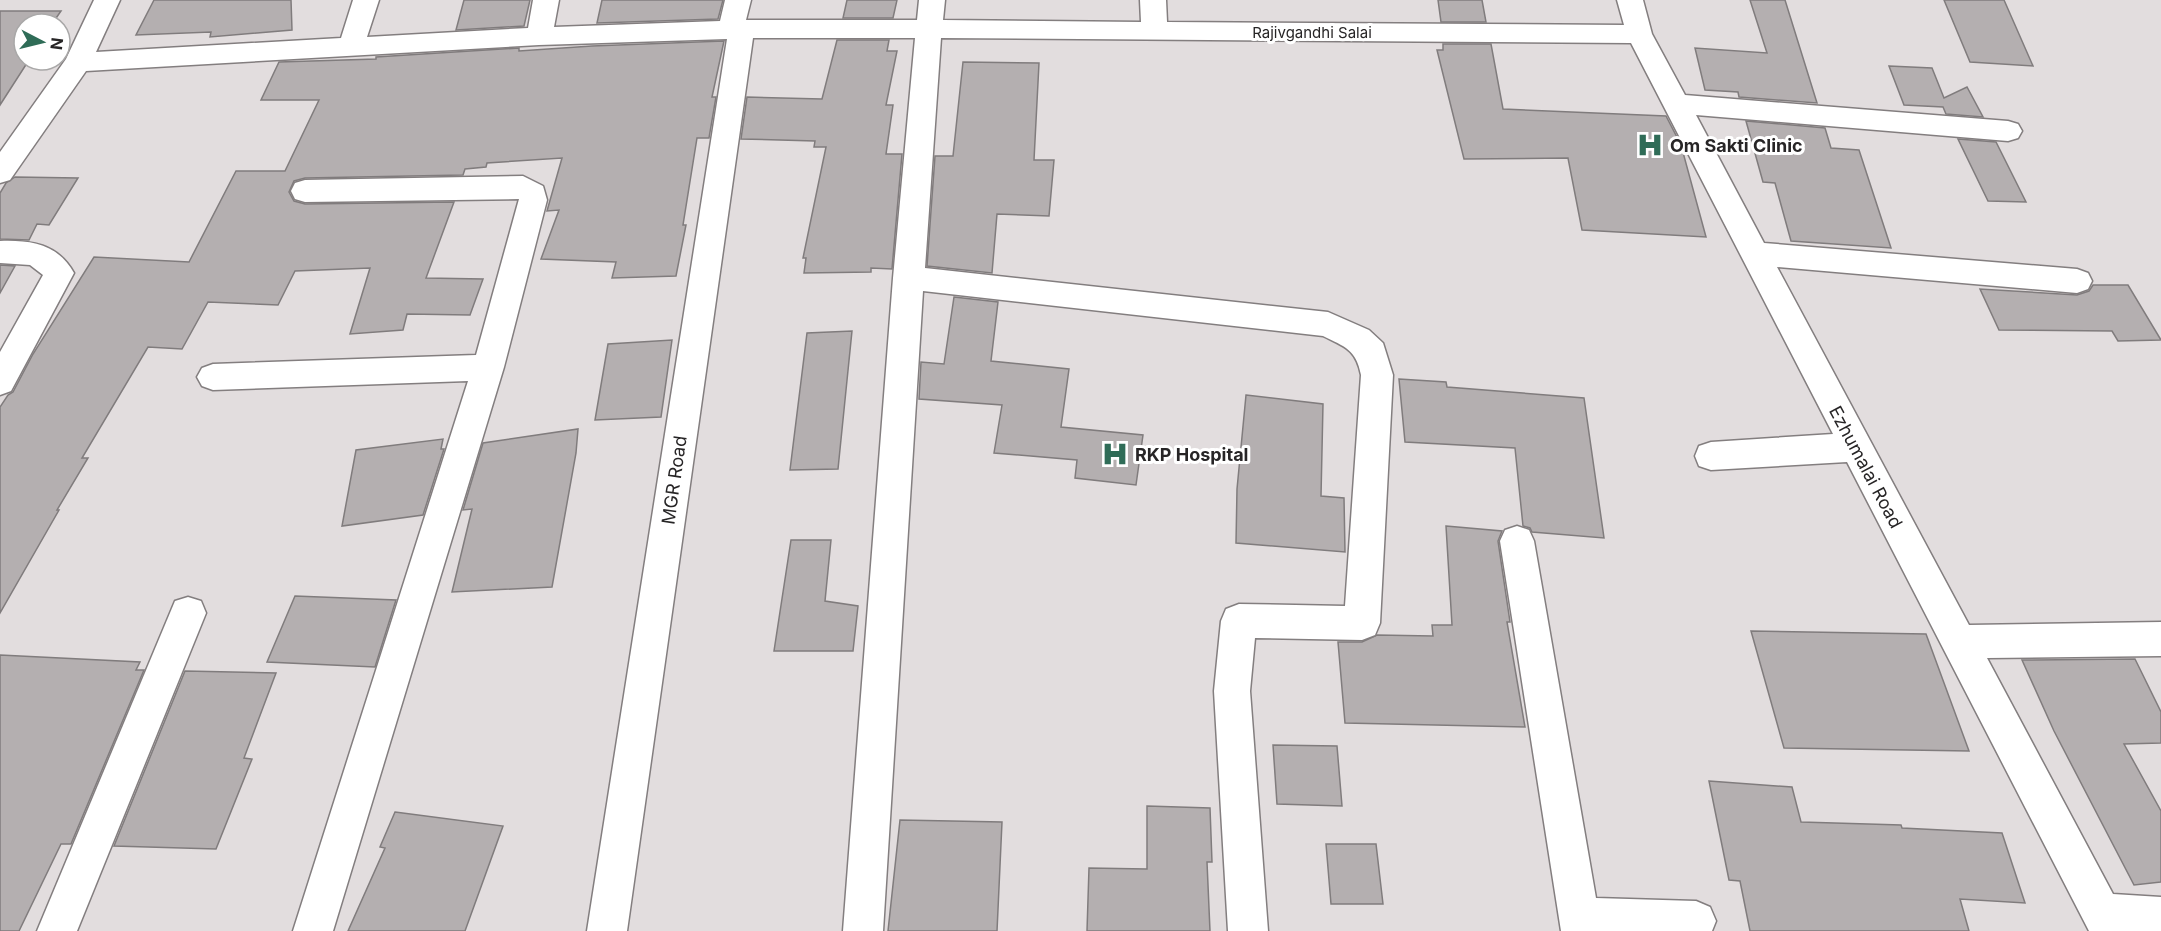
<svg xmlns="http://www.w3.org/2000/svg" width="2161" height="931" font-family="Inter,sans-serif">
<style>
.building{fill:#b4afb0;stroke:#807c7d;stroke-width:1.5}
.lines{fill:none;stroke-linecap:round;stroke-linejoin:round}
.minor-casing{stroke:#837e7f;stroke-width:3}
.minor{fill:#fff;fill-rule:evenodd}
.labels{text-anchor:middle;dominant-baseline:central;stroke-width:6;stroke-linejoin:round;paint-order:stroke}
.far-street-label{font-size:15px;fill:#272526;stroke:#fff}
.poi-label{font-size:18px;font-weight:bold;fill:#272526;stroke:#fff;text-anchor:start}
.street-label{font-size:18px;fill:#272526;stroke:#fff}
</style>
<rect width="100%" height="100%" fill="#e2ddde"/>
<g class="building">
<polygon points="154,0 291,0 292,30 210,37 211,32 136,35"/>
<polygon points="464,0 530,0 524,26 456,30"/>
<polygon points="602,0 723,0 718,19 597,23"/>
<polygon points="847,0 897,0 893,18 843,18"/>
<polygon points="1438,0 1482,0 1486,22 1441,22"/>
<polygon points="1750,0 1785,0 1817,103 1739,97 1738,92 1705,90 1695,48 1767,53"/>
<polygon points="1944,0 2004,0 2033,66 1970,62"/>
<polygon points="0,11 61,11 52,24 24,24 24,60 29,60 0,105"/>
<polygon points="837,40 889,40 887,51 897,51 886,105 893,105 886,154 902,154 892,269 871,268 871,272 804,273 806,258 803,258 826,147 814,147 815,141 741,139 747,97 822,99"/>
<polygon points="724,41 712,97 716,97 709,138 697,138 683,225 686,225 676,276 612,278 616,262 541,259 559,210 547,211 562,158 487,163 486,167 465,169 463,175 305,178 294,181 289,192 294,201 305,204 454,202 426,278 483,279 470,315 407,314 403,330 350,334 370,268 295,271 278,305 208,302 182,349 148,347 82,458 88,458 57,510 59,510 0,613 0,407 8,395 13,392 33,354 94,257 189,262 236,171 285,171 319,100 261,100 279,62 376,59 376,57 519,48 519,51 592,46"/>
<polygon points="1443,44 1491,44 1503,109 1666,116 1681,145 1706,237 1582,230 1568,158 1464,159 1437,50 1443,50"/>
<polygon points="963,62 1039,63 1034,160 1054,160 1049,216 997,214 992,273 927,266 935,156 953,156"/>
<polygon points="1889,66 1932,68 1944,98 1967,87 1983,117 1946,114 1943,107 1904,105"/>
<polygon points="1746,121 1825,128 1831,148 1859,150 1891,248 1791,241 1775,183 1763,182"/>
<polygon points="1958,139 1996,142 2026,202 1988,201"/>
<polygon points="15,177 78,178 49,225 37,224 29,240 0,239 0,193 6,183"/>
<polygon points="0,265 15,266 0,293"/>
<polygon points="2093,285 2128,285 2161,340 2118,341 2112,331 1999,330 1980,289 2077,295 2089,291"/>
<polygon points="954,297 998,302 991,361 1069,369 1061,427 1143,435 1136,485 1075,478 1077,460 994,453 1002,405 919,399 921,362 944,364"/>
<polygon points="852,331 838,469 790,470 807,333"/>
<polygon points="672,340 661,417 595,420 608,344"/>
<polygon points="1399,379 1446,382 1447,387 1584,398 1604,538 1532,532 1530,528 1523,526 1515,448 1405,442"/>
<polygon points="1246,395 1323,404 1321,496 1344,498 1345,552 1236,543 1237,489"/>
<polygon points="578,429 576,453 552,587 452,592 472,509 463,510 483,443"/>
<polygon points="443,439 441,449 444,449 423,515 342,526 356,450"/>
<polygon points="1446,526 1502,531 1498,541 1510,622 1507,622 1525,727 1345,723 1338,642 1362,642 1377,635 1433,636 1432,625 1452,625"/>
<polygon points="791,540 831,540 825,601 858,606 853,651 774,651"/>
<polygon points="295,596 396,600 375,667 267,662"/>
<polygon points="1751,631 1926,634 1969,751 1784,748"/>
<polygon points="0,655 140,662 136,670 144,670 71,844 61,844 19,931 0,931"/>
<polygon points="2135,659 2161,712 2161,743 2124,744 2161,811 2161,882 2134,885 2054,731 2022,660"/>
<polygon points="185,671 276,673 244,758 252,759 216,849 114,846"/>
<polygon points="1273,745 1337,746 1342,806 1277,804"/>
<polygon points="1709,781 1792,787 1801,822 1901,825 1902,828 2002,833 2025,903 1960,899 1969,931 1750,931 1740,881 1729,880"/>
<polygon points="1147,806 1210,808 1212,862 1207,862 1210,931 1087,931 1089,868 1147,869"/>
<polygon points="395,812 503,826 465,931 348,931 385,848 380,847"/>
<polygon points="900,820 1002,822 997,931 888,931"/>
<polygon points="1326,844 1376,844 1383,904 1331,904"/>
</g>
<g class="lines">
<g class="minor-casing">
<g id="minor">
<path d="M 94,0 L 120,0 L 96,52 L 341,38 L 353,0 L 379,0 L 367,37 L 528,28 L 533,0 L 559,0 L 554,27 L 720,21 L 725,0 L 751,0 L 746,20 L 917,20 L 919,0 L 945,0 L 943,20 L 1141,22 L 1140,0 L 1166,0 L 1167,22 L 1624,25 L 1617,0 L 1643,0 L 1652,34 L 1685,95 L 2008,121 L 2018,124 L 2022,131 L 2018,138 L 2008,141 L 1696,115 L 1764,243 L 2077,269 L 2088,273 L 2092,281 L 2088,289 L 2077,293 L 1777,267 L 1969,625 L 2161,622 L 2161,656 L 1987,658 L 2113,894 L 2161,897 L 2161,931 L 2089,931 L 1847,462 L 1711,470 L 1699,466 L 1695,456 L 1699,446 L 1711,442 L 1833,434 L 1631,43 L 941,38 L 925,268 L 1328,312 L 1369,330 L 1383,343 L 1393,375 L 1380,623 L 1375,635 L 1362,640 L 1255,638 L 1250,691 L 1268,931 L 1228,931 L 1214,691 L 1221,621 L 1226,609 L 1239,604 L 1345,606 L 1361,375 C 1356,349 1345,347 1323,336 L 923,291 L 883,931 L 843,931 L 893,278 L 915,38 L 753,38 L 627,931 L 587,931 L 727,39 L 539,45 L 86,71 L 10,180 L 0,183 L 0,152 L 66,59 Z"/>
<polygon points="523,176 543,186 547,200 504,367 333,931 293,931 468,381 213,390 202,386 197,377 202,368 213,364 476,355 519,199 305,202 295,199 291,191 295,183 305,180"/>
<path d="M 0,241 C 31,240 58,244 74,273 L 11,391 L 0,395 L 0,352 L 43,275 L 30,265 L 0,263 Z"/>
<polygon points="1517,526 1529,530 1534,541 1596,898 1696,901 1710,907 1716,921 1712,931 1561,931 1500,541 1505,530"/>
<polygon points="188,597 201,601 206,613 77,931 37,931 175,601"/>
</g>
</g>
<use href="#minor" class="minor"/>
</g>
<defs>
<g id="hospital-bare" transform="scale(2.07)"><path d="M-5-5h3v3.5h4V-5h3V5h-3V1.5h-4V5h-3Z" fill="#2f6c57" stroke="#fff" stroke-width="2.5" paint-order="stroke"/></g>
</defs>
<g fill-rule="evenodd">
<use href="#hospital-bare" x="1650" y="145"/>
<use href="#hospital-bare" x="1115" y="454"/>
</g>
<g class="labels">
<g class="far-street-label">
<text x="1312" y="32">Rajivgandhi Salai</text>
</g>
<g class="poi-label">
<text x="1670" y="145">Om Sakti Clinic</text>
<text x="1135" y="454">RKP Hospital</text>
</g>
<g class="street-label">
<text transform="translate(1866 467) rotate(62)">Ezhumalai Road</text>
<text transform="translate(674 480) rotate(-82)">MGR Road</text>
</g>
</g>
<g transform="translate(42 42) rotate(97)"><circle r="28" fill="#ffffff" stroke="#a9a8a8" stroke-width="1.5"/>
<path d="M0-4.5L10 22L0 15L-10 22Z" fill="#2f6c57"/>
<text y="-9" font-size="16" font-weight="bold" text-anchor="middle" fill="#272526">N</text>
</g>
</svg>
